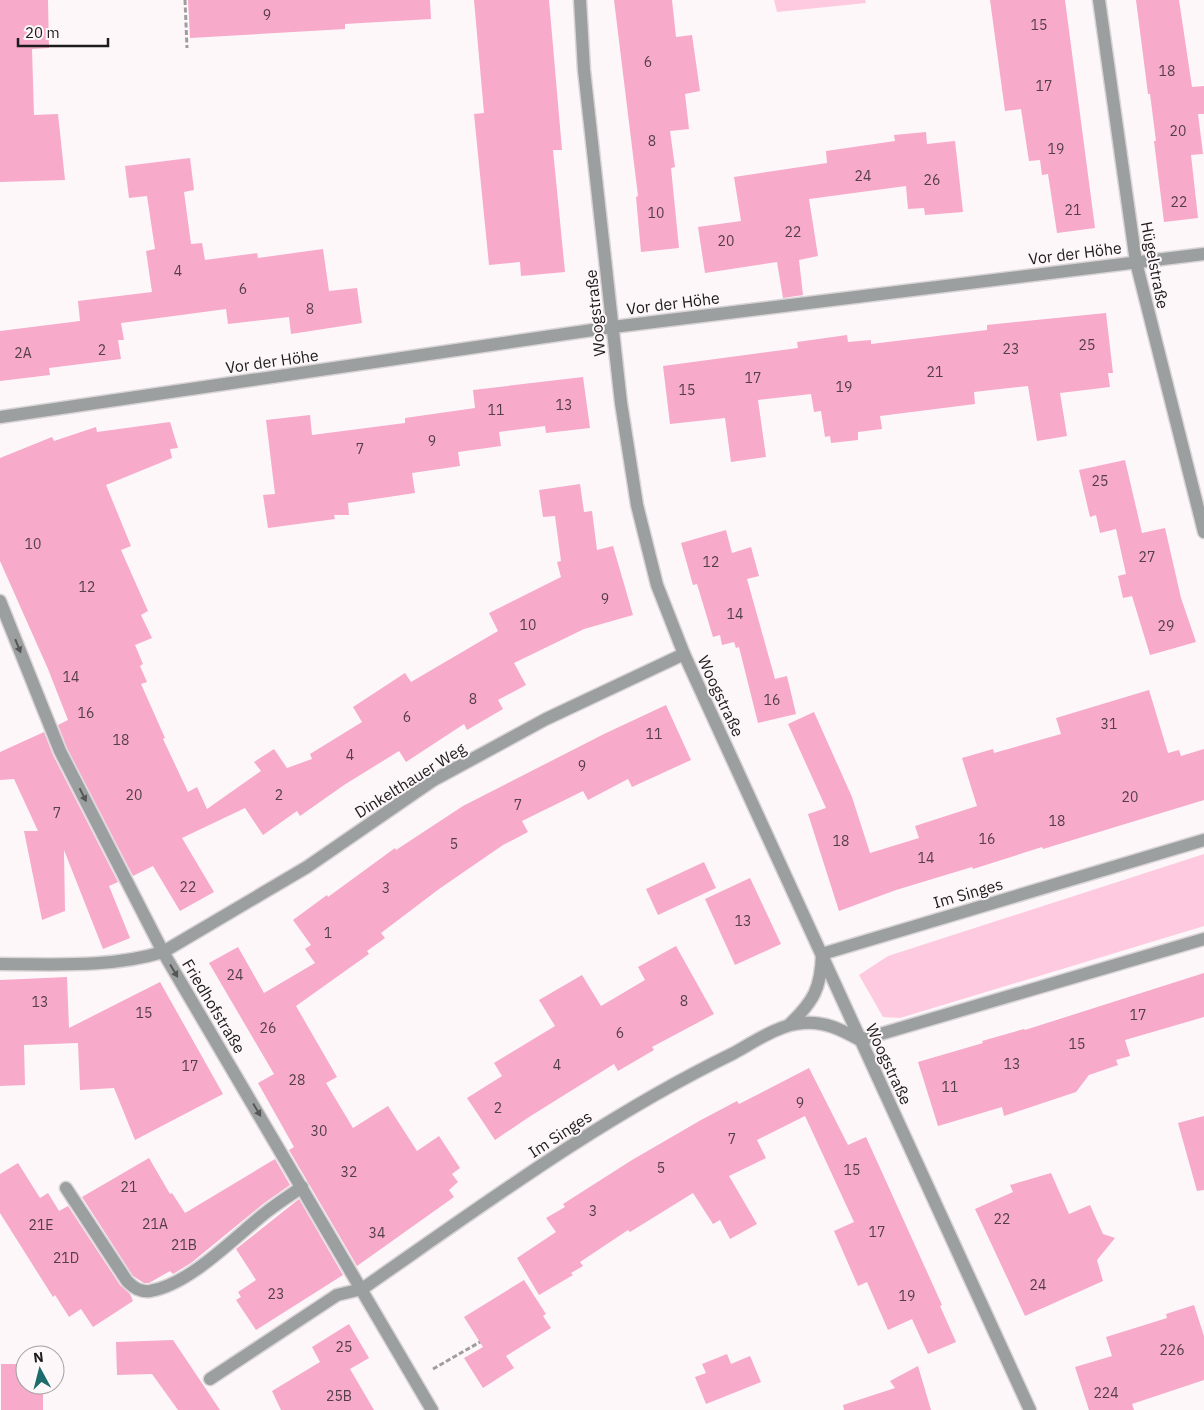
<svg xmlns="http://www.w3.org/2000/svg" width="1204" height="1410" font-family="'IBM Plex Sans',sans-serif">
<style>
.green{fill:#fecadf}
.building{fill:#f7aaca}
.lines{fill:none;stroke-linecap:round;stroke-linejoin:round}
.service-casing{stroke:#d9d4d6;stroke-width:15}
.minor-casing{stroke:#d9d4d6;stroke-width:15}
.path{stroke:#a19d9e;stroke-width:3;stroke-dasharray:5 2.5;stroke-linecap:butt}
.service{stroke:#9b9f9f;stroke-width:12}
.minor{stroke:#9b9f9f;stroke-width:12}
.oneway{fill:#565657}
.labels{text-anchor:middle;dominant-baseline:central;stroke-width:4;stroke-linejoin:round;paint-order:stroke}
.number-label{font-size:14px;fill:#543f48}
.street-label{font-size:16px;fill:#1e1b1c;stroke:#fdf7f9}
</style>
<rect width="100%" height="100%" fill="#fdf7f9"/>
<g class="green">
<polygon points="774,0 865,0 866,3 777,12"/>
<polygon points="1204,854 1204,926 900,1018 883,1017 859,975 888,956"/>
</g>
<g class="building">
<polygon points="0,0 48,0 49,48 32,49 34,115 58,114 65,180 0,182"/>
<polygon points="188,0 430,0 431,19 345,24 345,29 190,38"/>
<polygon points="474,0 549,0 562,150 553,150 565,272 521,276 520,262 489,265 474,114 484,113"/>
<polygon points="614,0 672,0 676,37 692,35 700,91 685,94 689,129 670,131 675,167 671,168 679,248 641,252 636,197 638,196"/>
<polygon points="990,0 1065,0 1095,228 1057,233 1048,174 1042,175 1040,160 1029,161 1021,109 1005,111"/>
<polygon points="1136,0 1179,0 1192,87 1204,86 1204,114 1198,114 1203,154 1191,155 1198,218 1164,222 1154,141 1156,141 1150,94 1148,94"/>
<polygon points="926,132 927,144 955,141 963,212 925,215 924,208 908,209 906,186 809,199 818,256 799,260 803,295 783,298 777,262 705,273 698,227 741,221 734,177 827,163 826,151 895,141 894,135"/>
<polygon points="190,158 194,190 184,192 191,244 202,243 205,260 257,253 258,258 323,249 329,291 357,288 362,323 291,334 289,317 228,324 226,309 121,323 124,340 118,340 121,359 49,368 50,375 0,381 0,331 80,321 78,301 152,292 146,251 155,249 147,196 129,198 125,166"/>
<polygon points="1106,313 1113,373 1108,373 1110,387 1060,393 1067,436 1037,441 1028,386 974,392 975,404 880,416 882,429 858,432 858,440 831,443 830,436 825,437 821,411 814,412 811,394 758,400 766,457 731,462 725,418 670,424 663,366 798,348 797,342 847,335 848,342 871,340 871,344 987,330 987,325"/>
<polygon points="583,377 590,428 546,433 545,426 499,432 501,446 458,452 460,466 412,473 415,493 348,503 349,515 334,515 335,519 268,528 263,495 275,494 266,420 310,415 312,435 405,423 405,418 475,408 473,390"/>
<polygon points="170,422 178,448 170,449 172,458 106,485 131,546 121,550 148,611 141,615 152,638 135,645 143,664 140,666 147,682 141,684 165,738 163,739 188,792 197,787 207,809 261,771 254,762 274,749 287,768 312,759 310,754 362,722 353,707 405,673 411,682 498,631 489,613 561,577 557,562 561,561 555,516 543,517 539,490 580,484 584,512 592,511 597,550 613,546 633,615 584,629 514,663 526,685 498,700 503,709 467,730 464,724 406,762 399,751 344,785 300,816 297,811 263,835 245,808 182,838 214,892 180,911 153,866 133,876 67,748 58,725 68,720 48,669 0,561 0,458 52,437 54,441 96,427 97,432"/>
<polygon points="1125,460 1142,533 1165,528 1181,598 1196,642 1150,655 1132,596 1123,598 1118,576 1126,574 1116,529 1100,533 1096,515 1090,517 1079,470"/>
<polygon points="726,530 732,553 751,547 759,576 747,579 775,679 787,676 796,714 758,723 739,647 736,648 734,642 722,645 720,635 713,637 697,584 693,585 681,543"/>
<polygon points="1149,690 1168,753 1179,750 1181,756 1204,749 1204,800 1043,849 1042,847 973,869 972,867 896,890 839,911 808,814 826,808 788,724 814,712 852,797 870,853 919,838 915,826 977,806 962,758 993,749 994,753 1061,734 1056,718"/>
<polygon points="666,705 691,760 632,787 628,779 588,800 583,791 522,821 528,832 503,845 439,889 381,933 385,938 367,951 369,954 296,1006 337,1077 326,1083 353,1128 388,1106 417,1151 439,1136 460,1168 452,1174 458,1182 449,1190 454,1197 357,1266 289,1150 294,1147 258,1083 274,1074 209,963 238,947 264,993 315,963 305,949 311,945 293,920 327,895 328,897 395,848 396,850 463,806 604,734"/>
<polygon points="44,732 53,755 118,882 109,886 130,938 103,949 64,850 65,911 42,920 24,831 38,831 14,779 0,780 0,752"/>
<polygon points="704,862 716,888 658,915 646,889"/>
<polygon points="750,878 781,944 735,965 705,899"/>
<polygon points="676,946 714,1014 652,1047 654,1050 618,1071 614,1064 529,1117 495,1140 467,1098 502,1076 494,1063 555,1026 539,1000 582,975 601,1006 645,980 638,967"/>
<polygon points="1204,973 1204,1017 1125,1040 1130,1056 1116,1060 1118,1065 1089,1075 1076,1092 1004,1116 1002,1107 938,1126 918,1062 983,1043 982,1041 1024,1029 1025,1030"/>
<polygon points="67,977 69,1028 160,982 223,1094 135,1140 114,1088 80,1090 78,1043 24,1045 25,1085 0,1086 0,980"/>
<polygon points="809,1068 848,1145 866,1137 942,1305 940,1306 956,1342 928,1354 912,1319 888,1330 867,1282 858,1286 834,1231 854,1222 805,1116 757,1140 766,1158 729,1176 757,1224 730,1239 720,1220 713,1224 693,1193 630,1232 628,1230 580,1262 583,1266 571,1273 573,1275 539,1295 517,1258 556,1232 546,1218 565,1207 563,1204 632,1160 701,1120 737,1101 739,1104"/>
<polygon points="1204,1116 1204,1190 1197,1191 1178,1123"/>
<polygon points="149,1158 170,1194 172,1193 185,1213 275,1159 290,1185 263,1204 191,1263 173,1274 170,1271 149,1283 144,1283 133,1276 82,1197"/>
<polygon points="18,1163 40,1198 48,1193 59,1211 68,1206 120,1285 130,1294 133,1301 93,1327 81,1309 69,1317 55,1295 53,1297 0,1213 0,1174"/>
<polygon points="1051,1173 1069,1214 1090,1205 1103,1234 1115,1238 1097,1260 1103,1281 1025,1316 975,1209 1013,1192 1010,1185"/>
<polygon points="299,1199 343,1275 256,1330 236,1300 241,1297 238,1292 256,1280 236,1249"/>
<polygon points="524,1280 546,1314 543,1316 551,1328 506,1356 514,1368 483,1388 464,1358 483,1347 464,1317"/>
<polygon points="1194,1305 1204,1336 1204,1380 1132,1404 1134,1410 1089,1410 1075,1367 1112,1356 1106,1337 1167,1318 1166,1314"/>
<polygon points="349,1324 369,1358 350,1369 374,1410 281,1410 272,1391 320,1362 312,1347"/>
<polygon points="173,1340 220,1410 178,1410 152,1374 117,1375 116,1342"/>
<polygon points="727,1354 731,1364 750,1356 761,1382 706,1404 695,1377 706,1373 702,1364"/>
<polygon points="1,1364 25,1364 25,1385 43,1385 43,1410 1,1410"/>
<polygon points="918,1366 931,1410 844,1410 843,1405 895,1388 890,1381"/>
</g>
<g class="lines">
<g class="service-casing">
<g id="service">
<path d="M 0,964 C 55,964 110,968 163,952"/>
<path d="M 66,1188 L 127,1281 C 134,1288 140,1292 150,1291 C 189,1285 235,1237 264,1214 C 276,1204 289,1196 302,1187"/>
<polyline points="210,1379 337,1295 362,1289"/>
</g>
</g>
<g class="minor-casing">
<g id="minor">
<polyline points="580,0 584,70 621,403 637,505 657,585 684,654 1030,1410"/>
<polyline points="1099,0 1136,262 1204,532"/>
<polyline points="0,417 613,327 1204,254"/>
<polyline points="0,601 60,751 163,952 432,1410"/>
<polyline points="163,952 307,867 432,781 546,719 684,654"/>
<path d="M 789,1025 C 814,1001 821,988 822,954 L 1204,840"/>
<path d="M 362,1289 C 483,1205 602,1117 734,1053 C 754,1042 780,1024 803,1023 C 825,1021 842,1030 860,1040 L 1204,939"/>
</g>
</g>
<g class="path">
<polyline points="185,0 187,48"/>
<polyline points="433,1369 480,1342"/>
</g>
<use href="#service" class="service"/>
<use href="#minor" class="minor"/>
</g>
<defs><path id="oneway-solid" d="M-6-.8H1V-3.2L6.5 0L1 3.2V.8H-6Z" transform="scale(1.25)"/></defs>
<g class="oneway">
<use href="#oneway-solid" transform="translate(18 646) rotate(68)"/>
<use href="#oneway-solid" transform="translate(83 795) rotate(63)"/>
<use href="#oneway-solid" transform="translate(174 971) rotate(59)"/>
<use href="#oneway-solid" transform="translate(257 1110) rotate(59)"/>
</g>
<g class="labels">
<g class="number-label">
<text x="267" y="15">9</text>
<text x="1039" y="25">15</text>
<text x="648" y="62">6</text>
<text x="1167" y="71">18</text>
<text x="1044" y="86">17</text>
<text x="1178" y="131">20</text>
<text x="652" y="141">8</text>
<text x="1056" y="149">19</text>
<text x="863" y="176">24</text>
<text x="932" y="180">26</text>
<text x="1179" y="202">22</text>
<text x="1073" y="210">21</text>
<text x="656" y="213">10</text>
<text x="793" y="232">22</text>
<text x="726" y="241">20</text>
<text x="178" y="271">4</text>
<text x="243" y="289">6</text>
<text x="310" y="309">8</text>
<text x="1087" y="345">25</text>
<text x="1011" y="349">23</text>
<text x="102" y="350">2</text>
<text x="23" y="353">2A</text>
<text x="935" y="372">21</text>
<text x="753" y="378">17</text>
<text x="844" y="387">19</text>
<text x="687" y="390">15</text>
<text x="564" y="405">13</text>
<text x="496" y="410">11</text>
<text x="432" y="441">9</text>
<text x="360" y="449">7</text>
<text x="1100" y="481">25</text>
<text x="33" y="544">10</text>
<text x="1147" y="557">27</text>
<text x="711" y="562">12</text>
<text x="87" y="587">12</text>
<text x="605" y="599">9</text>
<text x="735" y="614">14</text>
<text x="528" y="625">10</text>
<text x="1166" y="626">29</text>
<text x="71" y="677">14</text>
<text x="473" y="699">8</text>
<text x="772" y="700">16</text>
<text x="86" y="713">16</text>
<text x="407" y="717">6</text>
<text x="1109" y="724">31</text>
<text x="654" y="734">11</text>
<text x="121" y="740">18</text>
<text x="350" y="755">4</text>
<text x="582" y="766">9</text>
<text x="134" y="795">20</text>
<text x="279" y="795">2</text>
<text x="1130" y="797">20</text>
<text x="518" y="805">7</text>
<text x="57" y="813">7</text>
<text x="1057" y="821">18</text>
<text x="987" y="839">16</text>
<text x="841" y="841">18</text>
<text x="454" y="844">5</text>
<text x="926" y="858">14</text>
<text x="188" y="887">22</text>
<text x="386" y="888">3</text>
<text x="743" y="921">13</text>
<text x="328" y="933">1</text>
<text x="235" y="975">24</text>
<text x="684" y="1001">8</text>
<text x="40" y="1002">13</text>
<text x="144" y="1013">15</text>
<text x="1138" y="1015">17</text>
<text x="268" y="1028">26</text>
<text x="620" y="1033">6</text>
<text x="1077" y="1044">15</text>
<text x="1012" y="1064">13</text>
<text x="557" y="1065">4</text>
<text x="190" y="1066">17</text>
<text x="297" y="1080">28</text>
<text x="950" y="1087">11</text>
<text x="800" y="1103">9</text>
<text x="498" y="1108">2</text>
<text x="319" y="1131">30</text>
<text x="732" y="1139">7</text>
<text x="661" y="1168">5</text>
<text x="852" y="1170">15</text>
<text x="349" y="1172">32</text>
<text x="129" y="1187">21</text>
<text x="593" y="1211">3</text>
<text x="1002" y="1219">22</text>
<text x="155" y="1224">21A</text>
<text x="41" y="1225">21E</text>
<text x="877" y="1232">17</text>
<text x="377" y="1233">34</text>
<text x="184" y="1245">21B</text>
<text x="66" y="1258">21D</text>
<text x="1038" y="1285">24</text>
<text x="276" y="1294">23</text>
<text x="907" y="1296">19</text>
<text x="344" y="1347">25</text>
<text x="1172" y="1350">226</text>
<text x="1106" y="1393">224</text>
<text x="339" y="1396">25B</text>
</g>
<g class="street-label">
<text transform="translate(1075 253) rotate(-7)">Vor der Höhe</text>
<text transform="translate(1155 265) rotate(79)">Hügelstraße</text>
<text transform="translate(673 303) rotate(-7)">Vor der Höhe</text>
<text transform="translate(595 313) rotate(-96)">Woogstraße</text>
<text transform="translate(272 361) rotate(-8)">Vor der Höhe</text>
<text transform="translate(721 696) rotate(65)">Woogstraße</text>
<text transform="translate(410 780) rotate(-32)">Dinkelthauer Weg</text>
<text transform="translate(968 893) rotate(-16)">Im Singes</text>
<text transform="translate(214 1006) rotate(59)">Friedhofstraße</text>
<text transform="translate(889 1064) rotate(65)">Woogstraße</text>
<text transform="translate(560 1134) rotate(-33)">Im Singes</text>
</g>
</g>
<g transform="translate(40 1370) rotate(353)"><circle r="24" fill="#fdf7f9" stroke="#a49fa1"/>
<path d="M0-4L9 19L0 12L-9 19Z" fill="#1e6b6c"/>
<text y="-8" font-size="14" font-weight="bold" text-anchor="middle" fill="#1e1b1c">N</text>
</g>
<path d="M18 38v8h90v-8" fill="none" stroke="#1e1b1c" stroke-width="2.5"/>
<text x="25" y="38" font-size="15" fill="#1e1b1c" stroke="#fdf7f9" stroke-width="4" paint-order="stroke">20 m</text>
</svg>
